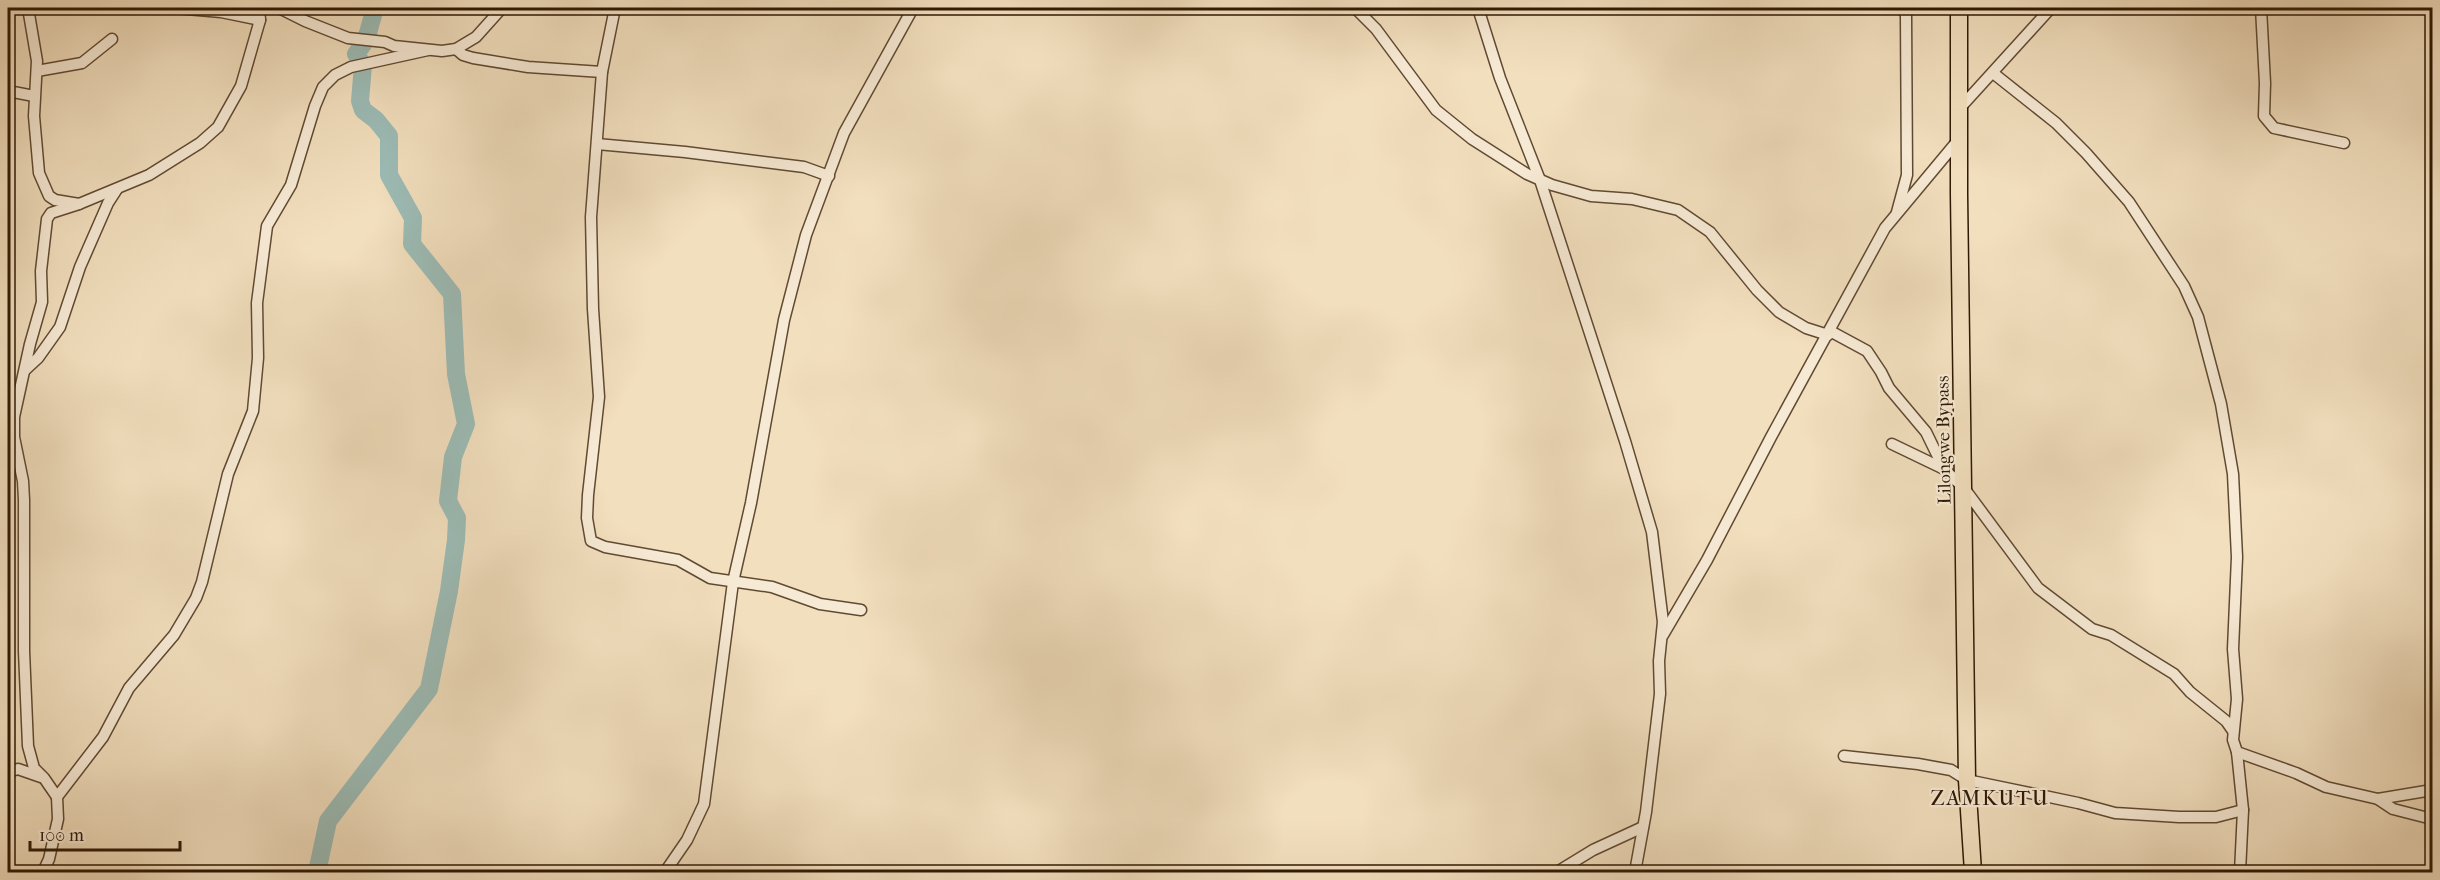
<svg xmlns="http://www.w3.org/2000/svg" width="2440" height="880" font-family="'IM FELL French Canon',serif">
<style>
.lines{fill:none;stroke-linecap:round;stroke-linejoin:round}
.river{stroke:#9cbcb6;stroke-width:18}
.minor-casing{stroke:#604a32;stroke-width:13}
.primary-casing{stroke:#2f1904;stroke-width:19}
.minor{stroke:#f7ead5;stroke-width:10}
.primary{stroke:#f2dfbe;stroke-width:16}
.labels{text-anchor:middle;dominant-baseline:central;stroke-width:4.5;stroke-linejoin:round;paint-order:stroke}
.street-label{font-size:18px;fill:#2f1904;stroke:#f7ead5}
.quarter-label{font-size:21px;letter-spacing:1.5px;fill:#2f1904;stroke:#f7ead5}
</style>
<rect width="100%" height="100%" fill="#f2dfbe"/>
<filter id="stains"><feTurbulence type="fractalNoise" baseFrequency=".00333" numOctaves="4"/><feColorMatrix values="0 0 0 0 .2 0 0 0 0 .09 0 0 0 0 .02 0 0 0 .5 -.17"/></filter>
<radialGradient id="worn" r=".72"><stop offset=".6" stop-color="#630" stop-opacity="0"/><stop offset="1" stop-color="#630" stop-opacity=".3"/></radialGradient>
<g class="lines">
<polyline class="river" points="317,872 328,821 429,689 449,591 456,540 457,518 448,501 453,457 466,424 456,374 452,294 412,244 413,218 389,175 389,136 376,120 363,110 360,101 363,65 356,54 366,40 375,8"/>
<g class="minor-casing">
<g id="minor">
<polyline points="28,8 37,61 34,116 39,173 49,196 55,200 79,204 149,175 200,143 218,127 241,86 260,20 259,8"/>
<polyline points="175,8 221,12 260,20"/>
<polyline points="279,8 305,21 348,38 385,42 394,46 442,51 456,49 476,37 502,8"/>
<polyline points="615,8 602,72 591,217 593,309 599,397 588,495 587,518 591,541 605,547 678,560 710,578 772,587 820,604 861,610"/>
<polyline points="1355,8 1376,29 1436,110 1472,139 1527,174 1552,185 1591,196 1632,199 1678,210 1710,232 1757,290 1779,312 1806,328 1828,335"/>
<polyline points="1478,8 1500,78 1540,180 1625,441 1652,532 1663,622 1659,661 1660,694 1646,812 1635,872"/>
<polyline points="2261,8 2265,83 2264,116 2274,128 2344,143"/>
<polyline points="456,49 463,55 473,58 528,67 602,72"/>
<polyline points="37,71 82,63 112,39"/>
<polyline points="1993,73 2056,123 2086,153 2129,202 2184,286 2198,317 2221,404 2233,474 2237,557 2233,649 2237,699 2233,740 2237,752 2243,810 2240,872"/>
<polyline points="8,91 34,96"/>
<polyline points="1960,108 2051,8"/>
<polyline points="597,144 685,152 804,167 829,176"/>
<polyline points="1897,212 1907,175 1906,15 1902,8"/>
<polyline points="1830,331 1867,351 1881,372 1889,388 1926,432 1944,469 1964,488 2038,588 2092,629 2111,635 2174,674 2190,692 2226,721 2233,731"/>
<polyline points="25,370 38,358 60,327 80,267 108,203 117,189"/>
<polyline points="1892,444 1944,469"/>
<polyline points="1663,635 1707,560 1771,437 1885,228 1960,138"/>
<polyline points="2237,752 2296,773 2326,787 2378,799 2393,809 2432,819"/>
<polyline points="1844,756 1918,764 1951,770 1967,780 2078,803 2115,813 2179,817 2216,817 2243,810"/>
<polyline points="8,772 18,769 41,777"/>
<polyline points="57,797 44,778 34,768 28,746 24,651 24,500 23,481 14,437 14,417 30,344 42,302 41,271 47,219 51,213 79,204"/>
<polyline points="2378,799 2432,790"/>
<polyline points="43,872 49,859 58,819 57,797 103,737 129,688 174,635 196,598 202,582 228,474 253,411 258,358 257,303 267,226 291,185 315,106 323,87 335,75 351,67 428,50"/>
<polyline points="665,872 687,840 704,804 733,582 751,503 784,320 806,235 844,133 913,8"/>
<polyline points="1557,872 1593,850 1643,827"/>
</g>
</g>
<g class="primary-casing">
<polyline id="primary" points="1959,8 1959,194 1967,780 1973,872"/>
</g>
<use href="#minor" class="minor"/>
<use href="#primary" class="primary"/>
</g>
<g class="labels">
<g class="street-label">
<text transform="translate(1944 440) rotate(-91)">Lilongwe Bypass</text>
</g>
<g class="quarter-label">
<text x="1990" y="798">ZAMKUTU</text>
</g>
</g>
<rect width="2440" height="880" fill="none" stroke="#f2dfbe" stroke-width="30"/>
<rect x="9" y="9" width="2422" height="862" fill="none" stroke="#2f1904" stroke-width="3"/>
<rect x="15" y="15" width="2410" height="850" fill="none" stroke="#2f1904" stroke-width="1.5"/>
<path d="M30 841v9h150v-9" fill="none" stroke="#2f1904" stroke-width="3"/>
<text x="39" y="841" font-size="18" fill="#2f1904" stroke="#f7ead5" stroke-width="4.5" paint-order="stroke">100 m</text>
<rect width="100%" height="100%" filter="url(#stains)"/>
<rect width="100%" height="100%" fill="url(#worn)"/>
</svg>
